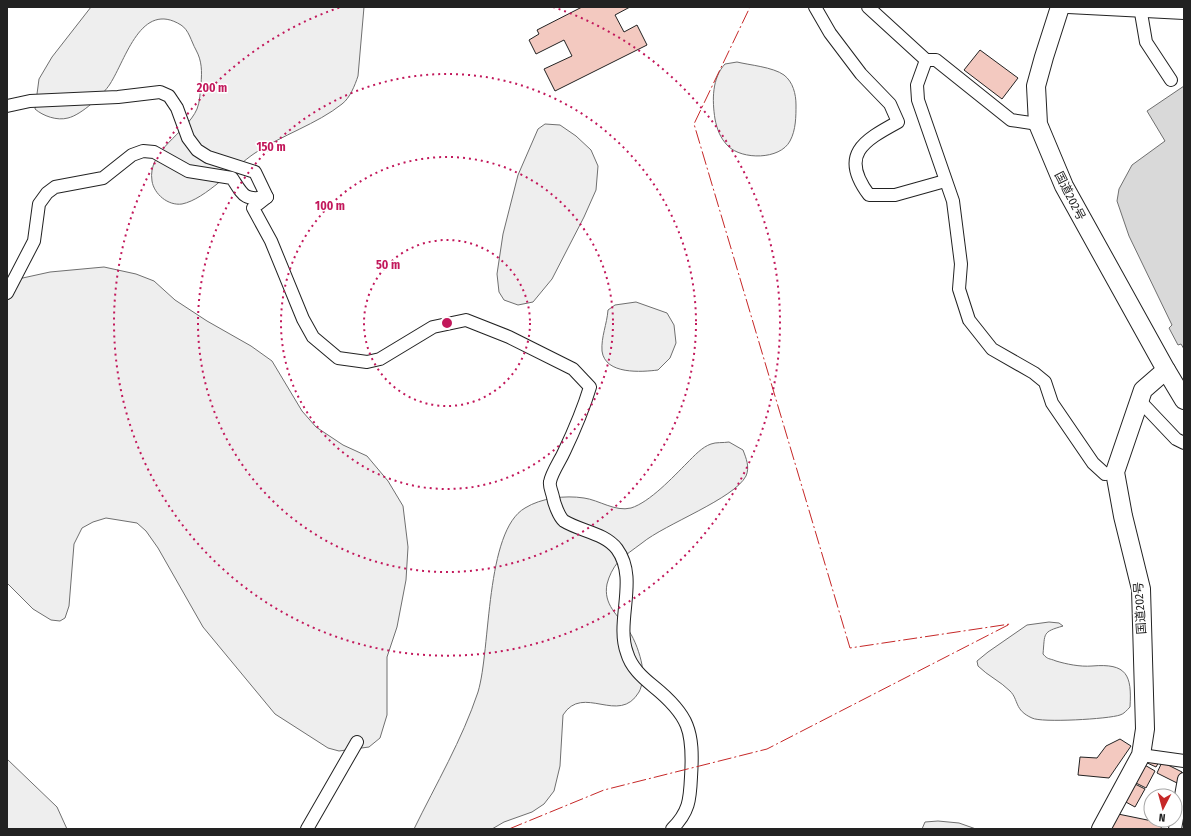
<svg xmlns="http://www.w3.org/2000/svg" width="1191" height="836" font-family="'Fira Sans Condensed','Noto Sans JP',sans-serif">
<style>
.green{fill:#eee;stroke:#6f6f6f}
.water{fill:#d9d9d9;stroke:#6f6f6f}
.building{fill:#f3c9c0;stroke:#222}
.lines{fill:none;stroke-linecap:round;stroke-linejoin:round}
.minor-casing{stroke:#222;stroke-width:14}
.highway-casing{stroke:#222;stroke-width:20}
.minor{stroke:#fff;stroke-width:12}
.highway{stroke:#fff;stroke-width:18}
.power{stroke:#c62828;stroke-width:1;stroke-dasharray:14 3 2 3;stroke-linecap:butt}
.ring{fill:none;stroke:#c2185b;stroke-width:2;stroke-dasharray:2 4}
.labels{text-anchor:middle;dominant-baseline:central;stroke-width:3;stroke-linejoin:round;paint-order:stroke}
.street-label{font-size:12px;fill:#222;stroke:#fff}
.centre{fill:#c2185b;stroke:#fff;stroke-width:2}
.ring-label{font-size:12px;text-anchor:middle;font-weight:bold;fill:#c2185b;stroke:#fff;stroke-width:3;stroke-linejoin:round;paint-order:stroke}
</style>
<rect width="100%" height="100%" fill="#fff"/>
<g class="green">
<path d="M 91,7 L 364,7 L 358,76 C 355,85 350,98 342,104 C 317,124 282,135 255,153 C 234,167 206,199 182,204 C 168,206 154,194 152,181 C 147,150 186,134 197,109 C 200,102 200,92 201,84 C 202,71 202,61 196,50 C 191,41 189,30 181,25 C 141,0 126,59 110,84 C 103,95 81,115 68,118 C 57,121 43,116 35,109 L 39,79 L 52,57 Z"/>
<path d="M 737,62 C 749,65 773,67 784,75 C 793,82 796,94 796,105 C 796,116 796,130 790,141 C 780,160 742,160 728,146 C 720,138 717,129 715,119 C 712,100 712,78 725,64 Z"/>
<polygon points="545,124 560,125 576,136 591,150 598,166 596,190 584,217 552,279 533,302 518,305 504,300 499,292 497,274 503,234 518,175 538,129"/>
<polygon points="104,267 136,274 154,281 175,300 207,321 251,346 272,361 302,411 316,427 343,445 367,456 388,481 403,506 408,547 406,580 397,627 387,657 387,715 380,738 369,747 339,751 328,748 275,714 203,627 158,548 146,531 137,523 106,518 93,522 82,528 74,544 69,606 65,618 60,621 51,620 33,609 7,583 7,284 9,281 50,272"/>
<path d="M 636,302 L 667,313 L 674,325 L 676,343 L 670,358 L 658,370 C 642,372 605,375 602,351 C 601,337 607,324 608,310 L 615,305 Z"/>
<path d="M 729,442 L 743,450 C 746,458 750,467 746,476 C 734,499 665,524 642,543 C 634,549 625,555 618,562 C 613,568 609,576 607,584 C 603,605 618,615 629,631 C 635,640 640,654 642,665 C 643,673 643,685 639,692 C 619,726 583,683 563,715 L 560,766 L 554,791 L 544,804 L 532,812 L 504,822 L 492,829 L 414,829 C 436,784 462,740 478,692 C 491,649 485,531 525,508 C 541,498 565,495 584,498 C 599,500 615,512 631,508 C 650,502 673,477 687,463 C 694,456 702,447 711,444 C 716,442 723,443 729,442 Z"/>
<path d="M 1049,622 L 1059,623 L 1063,626 C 1042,632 1045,633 1043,654 C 1048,660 1049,658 1056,661 C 1066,664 1080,667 1092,666 C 1127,663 1132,675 1130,707 C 1127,710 1124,714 1120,715 C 1109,719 1041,723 1032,718 C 1014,710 1019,700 1010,691 C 1000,681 988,676 978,666 L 977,661 L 988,652 L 1027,625 Z"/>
<polygon points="7,759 57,807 67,829 7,829"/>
<polygon points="938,821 959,823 976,829 922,829 925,822"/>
</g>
<polygon class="water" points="1184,86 1184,349 1181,344 1178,345 1169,328 1172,325 1129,236 1117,201 1119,189 1132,165 1165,141 1147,111"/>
<g class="building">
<polygon points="582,7 630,7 615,15 624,32 637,25 647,45 555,91 544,69 572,56 564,40 536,54 529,40 539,34 537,30"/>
<polygon points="980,50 1018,78 1002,99 964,70"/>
<polygon points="1120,739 1131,746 1109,778 1078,775 1080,757 1097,758 1106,746"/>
<polygon points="1160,760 1156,767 1143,761"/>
<polygon points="1162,762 1182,772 1177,783 1157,773"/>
<polygon points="1143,764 1155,771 1146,788 1134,782"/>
<polygon points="1133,783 1145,789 1135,807 1124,801"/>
<polygon points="1118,814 1162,823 1161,829 1110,829"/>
</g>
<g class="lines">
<g class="minor-casing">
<g id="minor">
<path d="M 815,7 L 830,33 L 861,74 L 890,104 L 898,122 C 863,141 839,155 869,195 L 895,195 L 945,181"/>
<polyline points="868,7 926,60"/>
<polyline points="1068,7 1184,13"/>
<polyline points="1140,7 1146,42 1171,80"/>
<polyline points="7,106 30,101 118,97 160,92 169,96 177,108 188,138 197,150 208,157 255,172 267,197"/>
<polyline points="1038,124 1011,120 936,60 926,60 917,85 918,100 953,201 961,264 959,289 969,320 992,349 1034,373 1045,382 1052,403 1093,463 1105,474 1115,472"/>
<path d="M 267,197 L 253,208 L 271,241 L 303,319 L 313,337 L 338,358 L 367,362 L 380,359 L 433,327 L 466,320 L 509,337 L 573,369 L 590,387 C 583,410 574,431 564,452 C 561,459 551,474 550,482 C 549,486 552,492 553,497 C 554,503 559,517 564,521 C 580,531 605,533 617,549 C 639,579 615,621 627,653 C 631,667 642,677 653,686 C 689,715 694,731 691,777 C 690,800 689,812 672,829"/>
<path d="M 7,293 L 34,241 L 39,204 L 47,193 L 55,187 L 103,178 L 132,155 L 143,151 L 154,152 L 188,171 L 232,178 C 243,195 244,201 266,197"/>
<polyline points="1139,400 1176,439 1184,443"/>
<polyline points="1141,755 1184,761"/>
<polyline points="307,829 357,742"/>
<polyline points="1175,829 1184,779"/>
</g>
</g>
<g class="highway-casing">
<g id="highway">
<polyline points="1060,7 1044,57 1036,86 1038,124 1064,186 1166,370 1143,390 1115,472 1123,516 1141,589 1145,729 1141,755 1101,829"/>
<polyline points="1166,370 1184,400"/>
</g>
</g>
<use href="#minor" class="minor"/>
<use href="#highway" class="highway"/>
<polyline class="power" points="509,829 604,790 767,749 1010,624 850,648 694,124 750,7"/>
</g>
<g class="ring">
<circle cx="447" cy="323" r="83"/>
<circle cx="447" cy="323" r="166"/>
<circle cx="447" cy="323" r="249"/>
<path d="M553 7A333 333 0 1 1 341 7"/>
</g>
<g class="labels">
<g class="street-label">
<text transform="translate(1070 196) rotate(63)">国道202号</text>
<text transform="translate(1140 608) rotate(-94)">国道202号</text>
</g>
</g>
<circle cx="447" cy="323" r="6" class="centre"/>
<g class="ring-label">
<text x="212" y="92">200 m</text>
<text x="271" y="151">150 m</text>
<text x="330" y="210">100 m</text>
<text x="388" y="269">50 m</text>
</g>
<rect width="1191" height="836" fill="none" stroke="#222222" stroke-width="16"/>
<g transform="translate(1163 808) rotate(186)"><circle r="19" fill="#ffffff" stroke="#a7a7a7"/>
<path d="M0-3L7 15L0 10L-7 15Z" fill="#c62828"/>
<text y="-6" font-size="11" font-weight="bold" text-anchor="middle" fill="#222222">N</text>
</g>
</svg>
